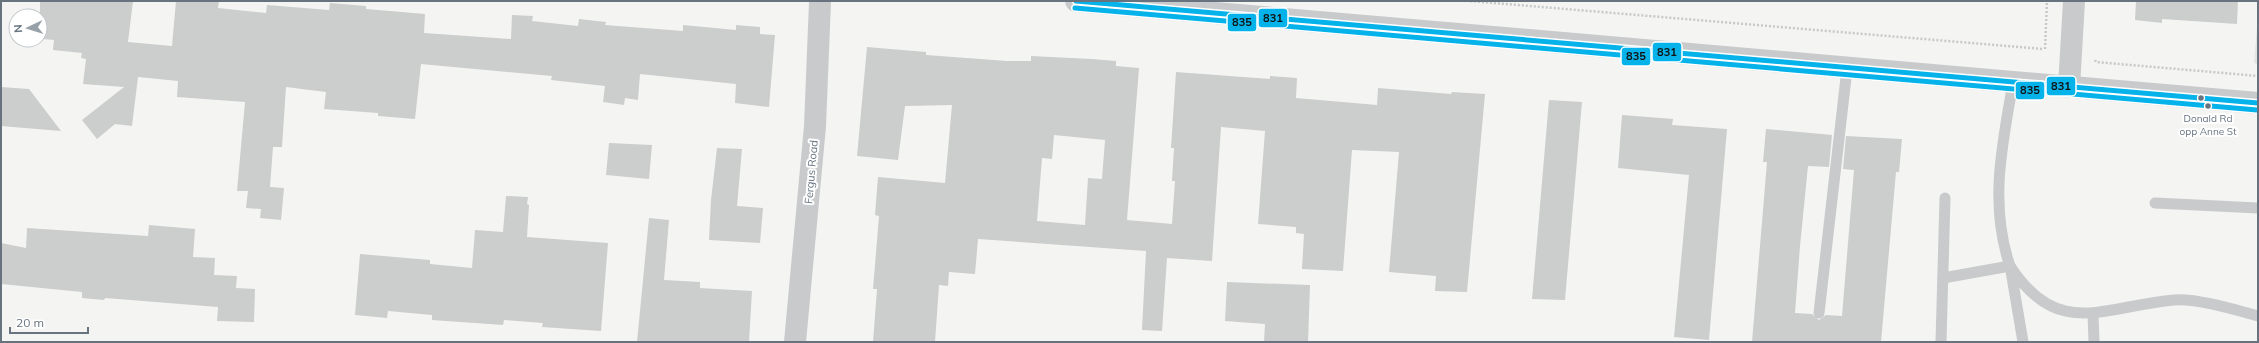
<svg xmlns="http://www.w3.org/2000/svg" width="2259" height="343" font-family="Mulish,sans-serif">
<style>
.built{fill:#e3e4e4}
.building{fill:#cccdcd;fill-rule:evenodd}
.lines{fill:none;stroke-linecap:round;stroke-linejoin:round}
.path{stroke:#c7c8c8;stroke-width:2.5;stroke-dasharray:2 2;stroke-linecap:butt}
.service{stroke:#c9cacb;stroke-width:11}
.minor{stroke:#c9cacb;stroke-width:22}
.tertiary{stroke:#c9cacb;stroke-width:22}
.bus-1-casing{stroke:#fff;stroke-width:8}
.bus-2-casing{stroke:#fff;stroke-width:8}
.bus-1{stroke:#05b2e9;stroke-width:5}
.bus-2{stroke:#05b2e9;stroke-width:5}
.bus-dot{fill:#677480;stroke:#fff;stroke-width:1.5}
.labels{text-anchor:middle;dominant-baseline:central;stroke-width:4;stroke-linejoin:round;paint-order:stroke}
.bus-label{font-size:10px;fill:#677480;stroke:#fff}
.street-label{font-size:11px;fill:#677480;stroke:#fff}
.line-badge{stroke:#fff;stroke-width:1.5}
.pale-badge-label{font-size:11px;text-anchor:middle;font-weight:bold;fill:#111}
</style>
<rect width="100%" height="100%" fill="#f4f4f3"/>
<polygon class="built" points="2258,15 2258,64 2254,63"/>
<g class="building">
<polygon points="40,1 133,1 128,42 172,46 176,1 219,1 218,8 266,13 267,5 329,10 330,3 366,6 366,9 425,14 424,33 511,39 512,15 533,16 532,21 578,26 579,19 606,22 605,25 683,31 683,25 736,30 736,25 760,27 760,34 775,35 769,107 735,103 736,84 640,74 638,100 625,98 624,105 603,102 605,86 551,80 552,76 421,64 415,119 378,116 378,113 324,109 326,92 286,87 282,147 273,147 270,187 284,188 281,220 260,218 261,209 246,208 248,191 237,191 245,102 177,97 178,81 138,77 132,126 115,124 97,139 82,120 124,87 83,84 86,59 81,58 82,53 53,50 54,40 43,39 44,30 40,30"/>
<polygon points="2136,1 2238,1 2237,24 2162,19 2162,23 2135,20"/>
<path d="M 867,47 L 926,52 L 926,55 L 1007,61 L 1031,61 L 1031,56 L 1092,59 L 1116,61 L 1116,66 L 1139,68 L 1127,220 L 1172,224 L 1175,181 L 1172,181 L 1174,148 L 1171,148 L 1176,72 L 1270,79 L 1270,76 L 1297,78 L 1296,98 L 1377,105 L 1378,88 L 1451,94 L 1452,92 L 1485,94 L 1467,292 L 1435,291 L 1436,276 L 1389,272 L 1399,152 L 1352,150 L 1343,271 L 1302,269 L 1304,234 L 1296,233 L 1296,227 L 1258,224 L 1265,131 L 1221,127 L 1212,261 L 1167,258 L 1162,331 L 1142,330 L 1146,251 L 978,239 L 975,274 L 949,272 L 948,286 L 939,285 L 935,342 L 873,342 L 877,289 L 873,289 L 879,216 L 875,215 L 878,177 L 945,183 L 952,105 L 905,106 L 898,160 L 857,156 ZM 1054,135 L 1105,140 L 1102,179 L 1088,178 L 1085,225 L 1037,221 L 1042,158 L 1052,159 Z"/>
<polygon points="1,87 29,89 61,131 1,126"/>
<polygon points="1549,100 1582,102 1565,300 1532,299"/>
<polygon points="1622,115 1673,119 1672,125 1727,129 1709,340 1674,337 1689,175 1618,168"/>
<polygon points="1766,129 1832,135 1829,167 1808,166 1800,246 1795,313 1812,314 1819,320 1826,315 1842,316 1854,170 1843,169 1846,136 1902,139 1899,172 1896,172 1881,342 1752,342 1767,162 1763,162"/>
<polygon points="609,143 652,145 649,179 606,175"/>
<polygon points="717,148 742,149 737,206 763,208 760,243 709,240 711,200"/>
<polygon points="506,196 528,197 527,204 529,205 527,237 608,243 601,331 542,327 543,323 504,320 503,325 432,320 432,315 388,311 387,318 355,315 360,254 430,260 430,264 472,268 475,230 503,232"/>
<polygon points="649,218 669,220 664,280 700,282 700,288 752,291 749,342 637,342"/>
<polygon points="149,225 195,229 193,257 215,258 214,275 237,276 236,288 255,289 254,322 217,321 218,307 105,298 104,300 82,298 82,292 1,284 1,243 26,248 27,228 148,236"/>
<polygon points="1227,282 1310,285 1308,342 1264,342 1265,324 1225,321"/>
</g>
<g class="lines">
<g class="path">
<polyline points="1470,1 2043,49"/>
<polyline points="2045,49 2047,1"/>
<polyline points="2095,60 2096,62 2258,76"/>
</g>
<g class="service">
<polyline points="2155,203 2258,208"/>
<path d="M 2010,266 C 2058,340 2104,306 2174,300 C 2196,298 2236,310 2258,316"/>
<polyline points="2011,271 2023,342"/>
<path d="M 1943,278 L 2010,266 C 1989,205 2002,145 2013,83"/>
<polyline points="1819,313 1847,69"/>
<polyline points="2093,313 2094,342"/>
<polyline points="1941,342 1945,198"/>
</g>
<polyline class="minor" points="2069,87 2074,1"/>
<g class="tertiary">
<polyline points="1076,1 2258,103"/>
<polyline points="795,342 815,126 820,2"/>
</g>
<g class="bus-1-casing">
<polyline id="bus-1" points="1076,1 2258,103"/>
</g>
<g class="bus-2-casing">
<polyline id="bus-2" points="1075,8 2257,110"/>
</g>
<use href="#bus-1" class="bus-1"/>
<use href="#bus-2" class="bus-2"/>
</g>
<g class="bus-dot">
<circle cx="2201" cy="98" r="3.5"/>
<circle cx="2208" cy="106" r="3.5"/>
</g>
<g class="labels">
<g class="bus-label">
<text x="2208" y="118">Donald Rd<tspan x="2208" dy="13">opp Anne St</tspan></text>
</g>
<g class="street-label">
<text transform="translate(811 172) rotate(-85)">Fergus Road</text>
</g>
</g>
<g class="line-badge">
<rect x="1258" y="8" width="30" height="20" rx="4" fill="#05b2e9"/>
<rect x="1227" y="13" width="30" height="19" rx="4" fill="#05b2e9"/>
<rect x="1652" y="42" width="30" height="20" rx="4" fill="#05b2e9"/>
<rect x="1621" y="47" width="30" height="19" rx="4" fill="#05b2e9"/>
<rect x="2046" y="76" width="30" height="20" rx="4" fill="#05b2e9"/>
<rect x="2015" y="81" width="30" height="19" rx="4" fill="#05b2e9"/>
</g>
<g class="pale-badge-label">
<text x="1273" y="22">831</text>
<text x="1242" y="26">835</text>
<text x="1667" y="56">831</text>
<text x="1636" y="60">835</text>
<text x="2061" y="90">831</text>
<text x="2030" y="94">835</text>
</g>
<rect width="2259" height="343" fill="none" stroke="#677480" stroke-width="4"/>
<g transform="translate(28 28) rotate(266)"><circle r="19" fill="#ffffff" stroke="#c2c7cc"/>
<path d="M0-3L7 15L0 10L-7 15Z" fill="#98a1a8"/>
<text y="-6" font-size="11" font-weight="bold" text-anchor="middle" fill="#677480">N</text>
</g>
<path d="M10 327v6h78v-6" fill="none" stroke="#677480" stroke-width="2"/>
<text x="16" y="327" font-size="12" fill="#677480" stroke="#ffffff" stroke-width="3" paint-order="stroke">20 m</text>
</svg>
